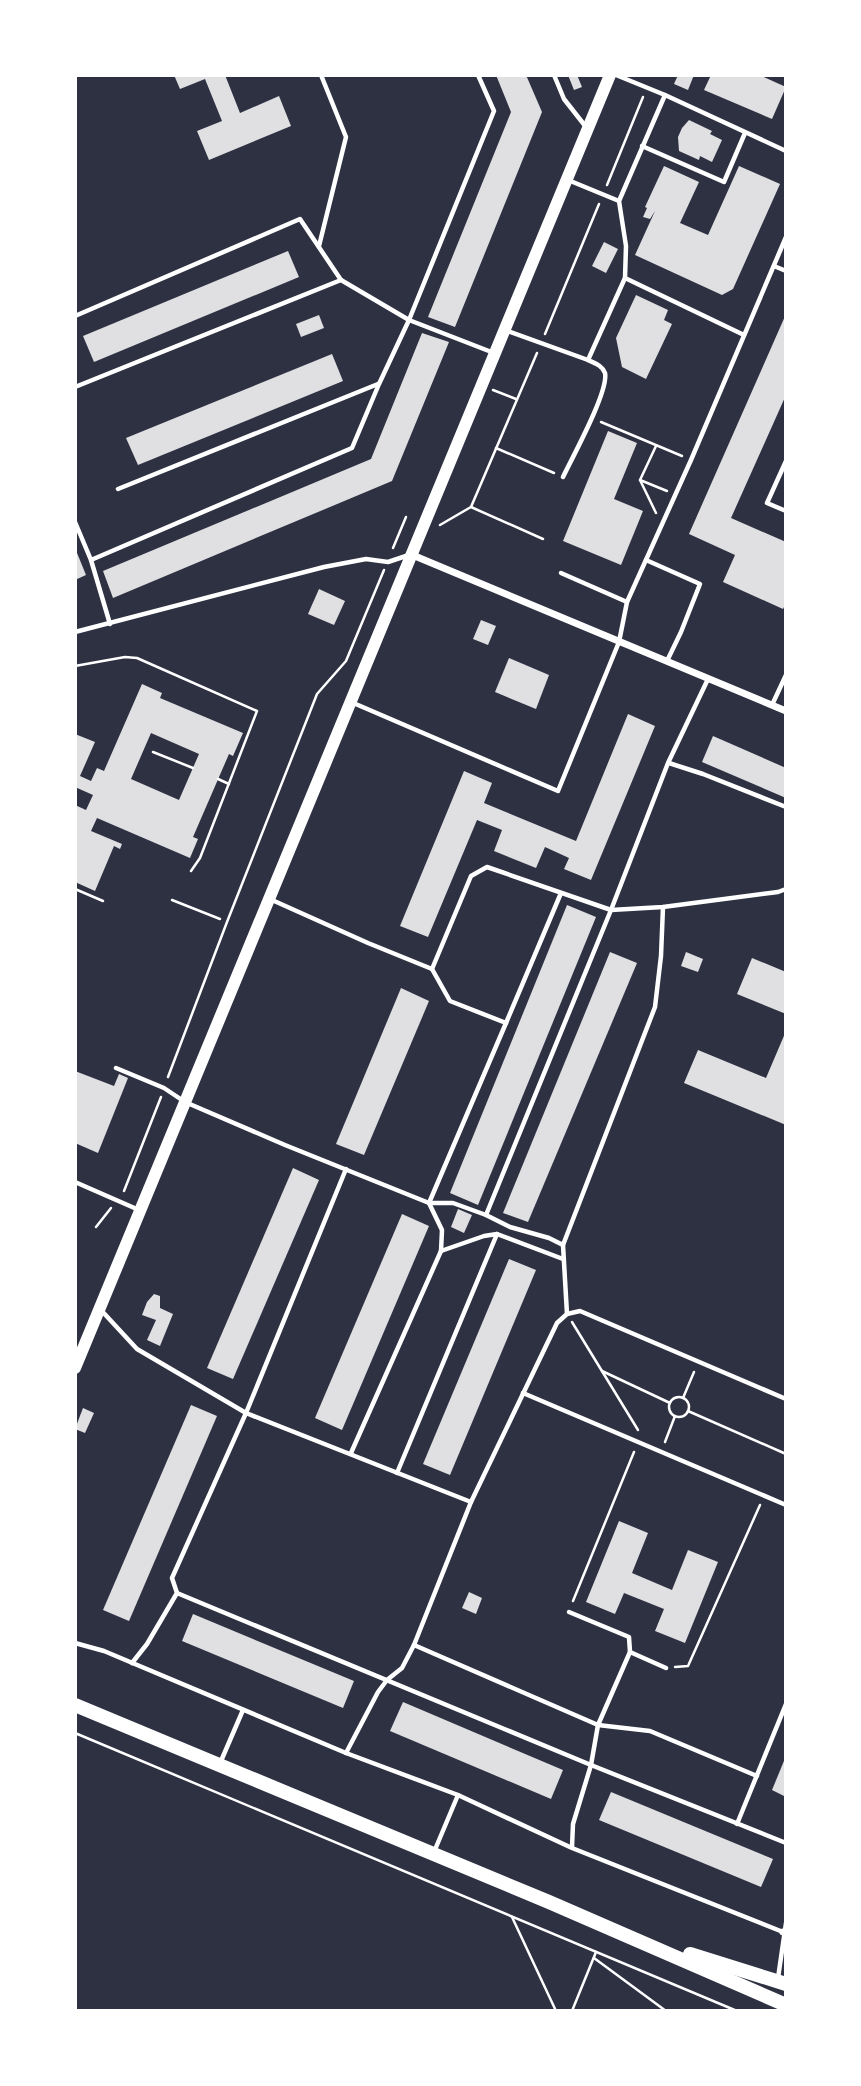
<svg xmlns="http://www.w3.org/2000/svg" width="861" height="2086" font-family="Inter,sans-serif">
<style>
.building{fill:#e0e0e3;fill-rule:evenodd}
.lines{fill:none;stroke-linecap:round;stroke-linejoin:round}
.path{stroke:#fff;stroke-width:2.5}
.service{stroke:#fff;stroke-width:4.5}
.minor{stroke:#fff;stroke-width:7}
.secondary{stroke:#fff;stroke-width:12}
.primary{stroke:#fff;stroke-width:14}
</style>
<rect width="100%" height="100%" fill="#2d3142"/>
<g class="building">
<polygon points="174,75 225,75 240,113 279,96 291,126 209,160 197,131 222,121 205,79 180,89"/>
<polygon points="496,75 526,75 542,112 455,327 428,317 511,112"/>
<polygon points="568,75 577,75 582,87 574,90"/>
<polygon points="678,75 694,75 688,90 674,84"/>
<polygon points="711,75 759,75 786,87 772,119 704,90"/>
<polygon points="689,120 712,131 710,134 722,140 712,162 700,156 699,160 679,151 678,137 682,128"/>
<polygon points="664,166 699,182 680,223 708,235 739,166 780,184 733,289 722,295 635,255 655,211 650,219 643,217 647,208 645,207"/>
<polygon points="604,242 618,249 606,273 592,266"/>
<polygon points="288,251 299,277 94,362 83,336"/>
<polygon points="636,295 668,310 664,320 672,324 646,379 622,367 616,338"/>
<polygon points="786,314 786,395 731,518 786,542 786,603 783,609 723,582 735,555 689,534"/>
<polygon points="319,315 324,328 301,337 296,324"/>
<polygon points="422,333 449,342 392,481 113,598 103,571 371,459"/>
<polygon points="332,354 343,381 138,465 126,438"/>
<polygon points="608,431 637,443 614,499 643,511 621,565 563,541"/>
<polygon points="75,548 86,575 75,580"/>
<polygon points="319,589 345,601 334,625 308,614"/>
<polygon points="481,620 496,626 488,645 473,639"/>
<polygon points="509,658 549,675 536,709 495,692"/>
<path d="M 142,684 L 162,693 L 160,698 L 243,733 L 233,756 L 229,754 L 193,837 L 198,839 L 190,858 L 97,818 L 91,831 L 122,844 L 120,849 L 114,846 L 95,891 L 75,882 L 75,805 L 86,810 L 93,795 L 75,787 L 75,734 L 95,742 L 80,776 L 91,781 L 97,768 L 104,771 ZM 151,733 L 199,754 L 179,800 L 131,779 Z"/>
<polygon points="628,714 655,726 591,880 564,869 569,858 545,847 536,868 494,851 502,830 477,820 428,937 400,926 464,771 492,783 484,803 576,841"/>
<polygon points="713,736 786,768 786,798 702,762"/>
<polygon points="567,905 596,917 478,1205 450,1193"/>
<polygon points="610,952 637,963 528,1222 503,1213"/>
<polygon points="686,952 703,959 698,972 681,966"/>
<polygon points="752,958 786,972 786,1014 737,994"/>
<polygon points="401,988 429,1001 364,1155 336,1144"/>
<polygon points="786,1031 786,1125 684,1083 698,1050 766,1078"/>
<polygon points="75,1071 114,1086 119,1074 128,1078 98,1153 75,1143"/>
<polygon points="293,1168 319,1180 233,1379 207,1368"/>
<polygon points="458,1209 472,1215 464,1233 451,1227"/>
<polygon points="402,1214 429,1226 342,1430 315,1418"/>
<polygon points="509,1259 536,1270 450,1475 423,1464"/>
<polygon points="154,1294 160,1296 160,1308 173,1314 160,1346 147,1340 156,1320 142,1315 147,1302"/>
<polygon points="191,1405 217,1416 129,1621 103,1610"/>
<polygon points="83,1408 94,1413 85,1433 75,1429"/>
<polygon points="619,1521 648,1533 632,1573 672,1590 688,1550 718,1562 685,1643 655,1631 664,1609 624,1593 615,1614 586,1602"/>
<polygon points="469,1592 482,1598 476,1614 462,1608"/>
<polygon points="193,1614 354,1681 343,1708 182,1641"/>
<polygon points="403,1702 563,1770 551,1799 390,1731"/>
<polygon points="786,1756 786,1797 772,1790"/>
<polygon points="611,1792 773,1859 761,1887 599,1820"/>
</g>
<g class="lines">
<g class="path">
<polyline points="607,185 643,97"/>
<polyline points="545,334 599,204"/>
<polyline points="493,390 516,399"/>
<polyline points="601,422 682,456"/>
<polyline points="496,448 554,473"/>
<polyline points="640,480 667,491"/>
<polyline points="471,507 543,539"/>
<polyline points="656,513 640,480 656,446"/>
<polyline points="440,525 471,507 537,353"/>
<polyline points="393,548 406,517"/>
<polyline points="75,666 125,657 137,658 257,711 200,858 191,871"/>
<polyline points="153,752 193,768"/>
<polyline points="218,779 229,784"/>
<polyline points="75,889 103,901"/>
<polyline points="172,900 220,919"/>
<polyline points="168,1077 227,922 317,694 346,661 384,570"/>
<polyline points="124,1191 161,1097"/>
<polyline points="96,1227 111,1208"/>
<polyline points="572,1322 638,1430"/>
<polyline points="602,1371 670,1403"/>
<circle cx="679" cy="1407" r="10"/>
<polyline points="683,1398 694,1372"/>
<polyline points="688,1411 786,1454"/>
<polyline points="665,1442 675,1416"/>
<polyline points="573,1601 634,1452"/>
<polyline points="675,1667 688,1666 760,1505"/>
<polyline points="75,1733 737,2011"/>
<polyline points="512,1917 556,2011"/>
<polyline points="594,1958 666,2011"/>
<polyline points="572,2011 596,1952"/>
</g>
<g class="service">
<polyline points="554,75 564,99 586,127"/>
<polyline points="616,75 665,95 786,151"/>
<polyline points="642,146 724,182 745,133"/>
<polyline points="568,180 619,201"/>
<polyline points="319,246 346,137 321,75"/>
<polyline points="774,266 786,271"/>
<polyline points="625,278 744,335"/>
<polyline points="75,316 300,219 341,280 409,320 494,353"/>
<polyline points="505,330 588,360"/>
<polyline points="75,387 341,280"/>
<polyline points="786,461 767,503 786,511"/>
<path d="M 563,477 C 572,458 609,391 605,373 C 602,365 594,363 588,360 L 625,278 L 626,246 L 619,201 L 665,95"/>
<polyline points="118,489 378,384"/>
<polyline points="75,522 91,560 352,448 379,384 409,320 494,111 478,75"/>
<polyline points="91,560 110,624"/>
<polyline points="646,560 700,584 681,632 667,661"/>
<polyline points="561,573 627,602"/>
<polyline points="75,632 324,567 366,559 388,562 409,555"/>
<polyline points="351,702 558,791 619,642 627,602 691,460 786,237"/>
<polyline points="772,705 786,675"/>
<polyline points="669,763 703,774 786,807"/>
<polyline points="272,900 368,943 432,969 450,1001 506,1023 561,893"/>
<polyline points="432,969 471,876 487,867 611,910 668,763 708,679"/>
<polyline points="116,1068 164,1088 185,1102 285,1145 429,1203 453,1203 486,1215 510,1227 549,1238 563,1245"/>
<polyline points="75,1182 139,1210"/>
<polyline points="486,1215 611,910 663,907 778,892 786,889"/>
<polyline points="441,1251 484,1236 497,1234 563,1259"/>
<polyline points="100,1309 137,1349 246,1413 471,1502"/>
<polyline points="567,1314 563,1245 655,1007 661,956 663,907"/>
<polyline points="523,1393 786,1505"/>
<polyline points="351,1453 441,1251 442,1230 429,1203 506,1023"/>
<polyline points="397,1473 497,1234"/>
<polyline points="177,1593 591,1765 786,1843"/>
<polyline points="569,1612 629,1637 630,1652"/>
<polyline points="75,1643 104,1651 346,1753 458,1795 572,1848 783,1932"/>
<polyline points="414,1645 598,1725 650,1731 757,1776"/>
<polyline points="132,1663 147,1644 177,1593 172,1578 246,1413 346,1169"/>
<polyline points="346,1753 378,1692 387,1680 402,1668 414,1645 471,1502 557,1323 567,1314 580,1311 786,1399"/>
<polyline points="221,1761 243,1710"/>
<polyline points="737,1824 786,1704"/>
<polyline points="572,1847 573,1824 591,1765 598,1725 630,1652 666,1668"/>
<polyline points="434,1852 458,1795"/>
<polyline points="778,1978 786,1923"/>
</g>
<g class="minor">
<polyline points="410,554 786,711"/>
<polyline points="783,1932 786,1933"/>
</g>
<polyline class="secondary" points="75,1368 610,75"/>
<g class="primary">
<polyline points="75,1705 549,1902 786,2005"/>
<polyline points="690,1954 786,1984"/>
</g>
</g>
<rect width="861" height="2086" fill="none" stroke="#ffffff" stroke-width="154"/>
</svg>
